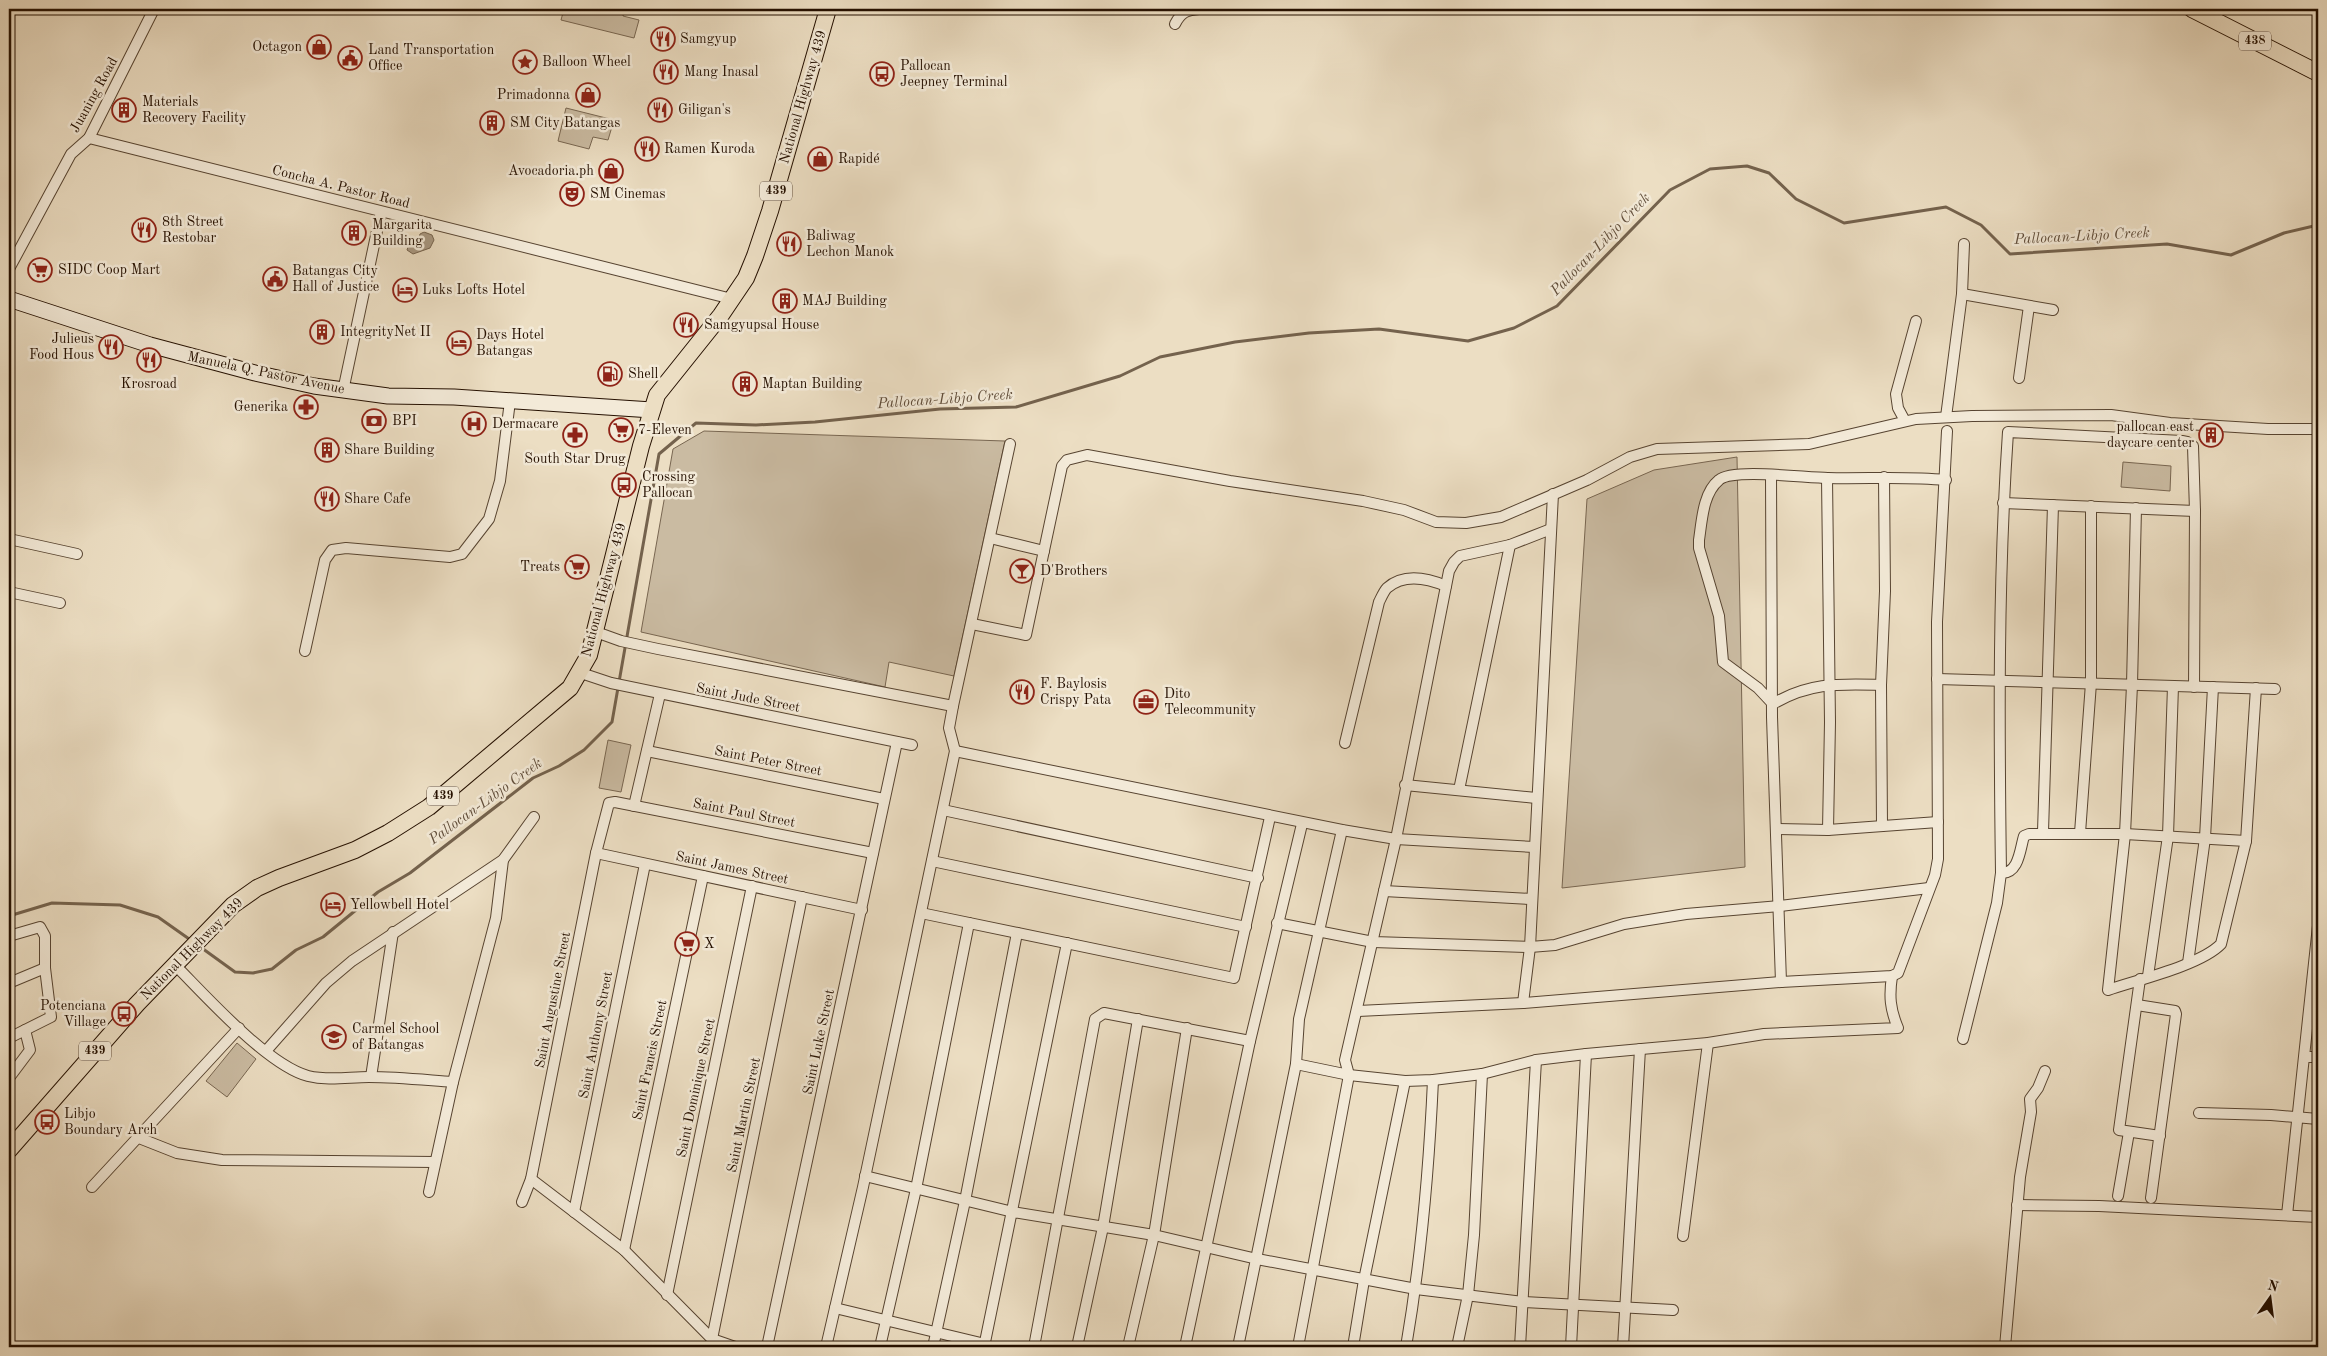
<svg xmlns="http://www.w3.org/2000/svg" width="2327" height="1356" font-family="'Old Standard TT',serif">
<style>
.green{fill:#cabba2;stroke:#786651}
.water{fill:#a89881;stroke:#74624d}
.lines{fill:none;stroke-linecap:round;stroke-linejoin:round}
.stream{stroke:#74624d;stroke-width:3}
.minor-casing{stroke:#574431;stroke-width:12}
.secondary-casing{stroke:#251000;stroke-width:17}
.primary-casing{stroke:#251000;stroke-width:18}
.minor{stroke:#f3ead8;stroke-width:10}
.secondary{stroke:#f3ead8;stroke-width:15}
.primary{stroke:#ecdec3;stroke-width:16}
.labels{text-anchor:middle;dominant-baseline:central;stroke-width:5;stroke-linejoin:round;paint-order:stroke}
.shield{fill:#f3ead8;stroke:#635141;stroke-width:1}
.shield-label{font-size:12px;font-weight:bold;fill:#251000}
.poi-label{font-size:14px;fill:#251000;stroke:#f3ead8;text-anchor:start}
.street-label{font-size:14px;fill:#251000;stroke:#f3ead8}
.water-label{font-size:15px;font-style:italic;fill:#604d3a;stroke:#f3ead8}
</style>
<rect width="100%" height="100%" fill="#ecdec3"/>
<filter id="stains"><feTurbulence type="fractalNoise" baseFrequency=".004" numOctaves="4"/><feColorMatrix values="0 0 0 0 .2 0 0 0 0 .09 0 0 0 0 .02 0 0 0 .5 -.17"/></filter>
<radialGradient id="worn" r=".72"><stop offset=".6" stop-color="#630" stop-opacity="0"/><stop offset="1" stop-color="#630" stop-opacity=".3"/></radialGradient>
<g class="green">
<polygon points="564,9 624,9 623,16 639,20 634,38 561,20"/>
<polygon points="566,108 614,120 608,140 593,137 589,149 558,141"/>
<polygon points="704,431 1005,441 954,676 889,662 885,687 641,632 673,449"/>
<polygon points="1737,457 1745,867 1562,888 1587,499 1654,470"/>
<polygon points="2123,462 2171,466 2170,491 2121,487"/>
<polygon points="608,740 631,745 621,792 599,788"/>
<polygon points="237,1043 256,1059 227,1097 206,1081"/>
</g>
<polygon class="water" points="424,232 432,235 434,240 430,248 413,254 407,250 409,244 417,244 420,234"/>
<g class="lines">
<g class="stream">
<polyline points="9,916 52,903 120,905 158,917 192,941"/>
<polyline points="199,946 235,972 253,973 272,969 296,950 323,937 378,892 410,873 533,778 559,766 584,750 612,722 659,454 696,423 756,425 815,422 940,409 1016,407 1120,376 1160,357 1235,342 1309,333 1379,329 1468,341 1514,328 1557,306 1670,190 1710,169 1747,166 1769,173 1796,199 1844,223 1946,207 1981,225 2010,254 2167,244 2231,255 2284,233 2318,225"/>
</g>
<g class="minor-casing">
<g id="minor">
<path d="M 1175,24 C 1181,12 1187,10 1199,9"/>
<polyline points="89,138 732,299"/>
<polyline points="9,269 71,154 89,138 154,9"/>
<polyline points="1962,294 2053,310"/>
<polyline points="2019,378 2029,306"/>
<polyline points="343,391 381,212"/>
<polyline points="1946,417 1962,294 1964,244"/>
<polyline points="1905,421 1898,408 1896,394 1916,321"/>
<polyline points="1771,475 1772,717 1781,982"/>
<polyline points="1827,478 1830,722 1828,830"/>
<polyline points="2003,503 2195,511"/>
<path d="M 2136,508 L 2132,685 L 2125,834 L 2108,990 C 2137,980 2201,965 2221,944 L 2246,841 L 2256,688"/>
<polyline points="990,538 1044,551"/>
<polyline points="9,539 77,554"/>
<polyline points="9,592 60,603"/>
<polyline points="972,624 1026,635 1062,466 1067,460 1087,455 1230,481 1363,501 1404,510 1436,522 1466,523 1501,517 1587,480 1630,457 1657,449 1809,444 1916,419 1972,416 2111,415 2170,423 2268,429 2318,429"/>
<polyline points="596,632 621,641 658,649 953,706"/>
<polyline points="305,651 325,560 332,550 346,548 450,557 462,554 489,519 500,481 510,401"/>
<polyline points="581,673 611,683 912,745"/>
<polyline points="1937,679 2275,689"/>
<path d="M 1881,685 C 1839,684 1809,682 1773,704 L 1758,688 L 1723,662 L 1719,616 L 1699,548 L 1699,540 C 1702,520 1703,493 1719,480 C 1733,468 1806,478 1828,478 C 1867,479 1906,476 1946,480"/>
<path d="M 1345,743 L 1379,602 C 1381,598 1384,591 1387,588 C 1404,573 1427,578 1446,586"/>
<polyline points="647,751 884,799"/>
<polyline points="955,751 1342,830 1396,839 1534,847"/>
<polyline points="1405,785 1536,798"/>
<polyline points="1459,790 1510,545"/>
<polyline points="634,806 660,694"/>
<polyline points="943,810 1258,878"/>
<polyline points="1882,826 1881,685 1885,591 1884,477"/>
<polyline points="1776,829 1828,830 1938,822"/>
<polyline points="2043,832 2053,505"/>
<polyline points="2080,833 2091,683 2091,506"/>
<polyline points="596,853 862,910"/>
<polyline points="932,861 1246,927"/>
<path d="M 2001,873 C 2019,874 2020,849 2024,836 L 2029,834 L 2125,834 L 2246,841"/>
<polyline points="1384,891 1531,899"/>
<polyline points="921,913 1234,978 1270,817"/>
<polyline points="1277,923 1373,942 1530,947 1555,945 1624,924 1686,914 1780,906 1929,888"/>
<polyline points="9,936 40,927 45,936 45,968 51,1017 9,1038"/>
<polyline points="2188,963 2205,838 2213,687"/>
<path d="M 174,964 C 205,995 267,1065 308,1076 C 328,1081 349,1077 369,1077 C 397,1077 425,1080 453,1082"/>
<polyline points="2148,976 2168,836 2173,686"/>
<polyline points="2140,979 2119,1130 2160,1136"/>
<polyline points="9,983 45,968"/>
<polyline points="1523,1003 1530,947 1553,494"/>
<polyline points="2137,1005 2175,1011 2176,1014 2151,1198"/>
<polyline points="1358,1011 1523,1003 1781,982 1892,976 1898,973 1935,875 1938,859 1937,622 1947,431"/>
<path d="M 1963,1039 L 1997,903 L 2001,873 C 1999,725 1998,579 2008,432 L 2182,441 L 2187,442 L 2193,446 L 2195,511 L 2194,687"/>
<polyline points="266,1051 326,983 352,961 503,860 534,817"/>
<polyline points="2305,1057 2318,1057"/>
<path d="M 1296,1064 L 1349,1075 L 1405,1081 L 1433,1080 L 1482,1074 L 1536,1060 L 1586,1054 L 1708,1043 L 1764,1034 L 1898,1028 C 1890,1009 1889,996 1892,976"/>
<polyline points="371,1077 393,932"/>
<polyline points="9,1078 30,1050 25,1030"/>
<polyline points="2199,1113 2271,1115 2318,1119"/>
<polyline points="139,1138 177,1153 222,1160 435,1162"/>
<polyline points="865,1176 1013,1212 1154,1235 1257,1259 1416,1289 1523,1302 1673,1310"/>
<polyline points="531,1179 624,1250 712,1339 735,1347"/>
<polyline points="92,1187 239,1028"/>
<polyline points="429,1192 453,1082 496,918 503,860"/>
<polyline points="2118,1196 2129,1132"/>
<polyline points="522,1202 531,1179 596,853 609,803 615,802 873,853"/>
<polyline points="2017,1205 2099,1206 2318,1217"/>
<polyline points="574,1212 645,864"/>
<polyline points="2287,1215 2318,926"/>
<polyline points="1683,1236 1708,1043"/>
<polyline points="624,1250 703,876"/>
<polyline points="667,1295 752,886"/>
<polyline points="835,1308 985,1344"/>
<polyline points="712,1339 802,897"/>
<polyline points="767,1347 897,742"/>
<polyline points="826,1347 863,1187 955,751 949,728 953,706 1010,444"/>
<polyline points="880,1347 916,1189 969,923"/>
<polyline points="933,1347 965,1201 1017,933"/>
<polyline points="984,1347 1067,943"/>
<polyline points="1034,1347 1095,1019 1104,1013 1250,1041"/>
<polyline points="1077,1347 1103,1227 1138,1019"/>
<polyline points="1128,1347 1154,1235 1187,1028"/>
<polyline points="1185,1347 1250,1041 1302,824"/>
<polyline points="1238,1347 1296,1064 1299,1019 1342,830"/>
<polyline points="1298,1347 1349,1075 1345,1060 1396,839 1449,571 1454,562 1460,556 1510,545 1551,529"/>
<polyline points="1353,1347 1364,1280 1405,1081"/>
<path d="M 1406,1347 C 1421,1259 1429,1170 1433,1080"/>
<polyline points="1457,1347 1468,1295 1474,1235 1482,1074"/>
<polyline points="1520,1347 1536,1060"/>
<polyline points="1571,1347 1586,1054"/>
<polyline points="1623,1347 1640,1049"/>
<polyline points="2005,1347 2020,1177 2031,1112 2030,1099 2038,1088 2045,1071"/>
</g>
</g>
<g class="secondary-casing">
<polyline id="secondary" points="9,299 150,345 255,373 314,386 388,396 454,397 652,410"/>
</g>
<g class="primary-casing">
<g id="primary">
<polyline points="2192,9 2318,73"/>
<polyline points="9,1150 137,1004 233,905 257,888 279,878 355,850 388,833 429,807 570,688 589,655 641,446 657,395 721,315 746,278 755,256 770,211 828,9"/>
</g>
</g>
<use href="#minor" class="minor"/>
<use href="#secondary" class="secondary"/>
<use href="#primary" class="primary"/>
</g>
<defs>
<g id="restaurant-ring" transform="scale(1.25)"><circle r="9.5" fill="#f3ead8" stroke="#8f2418" stroke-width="1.5"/><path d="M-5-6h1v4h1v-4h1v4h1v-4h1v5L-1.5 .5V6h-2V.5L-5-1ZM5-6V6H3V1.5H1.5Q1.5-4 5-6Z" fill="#8f2418"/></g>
<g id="shop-ring" transform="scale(1.25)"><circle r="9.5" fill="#f3ead8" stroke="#8f2418" stroke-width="1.5"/><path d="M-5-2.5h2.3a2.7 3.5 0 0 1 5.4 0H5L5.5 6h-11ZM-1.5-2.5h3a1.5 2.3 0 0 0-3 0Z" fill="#8f2418"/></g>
<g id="civic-ring" transform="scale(1.25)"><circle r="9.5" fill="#f3ead8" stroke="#8f2418" stroke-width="1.5"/><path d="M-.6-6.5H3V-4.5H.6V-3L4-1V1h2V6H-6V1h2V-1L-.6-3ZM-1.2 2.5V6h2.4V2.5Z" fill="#8f2418"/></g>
<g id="sight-ring" transform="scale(1.25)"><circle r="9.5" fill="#f3ead8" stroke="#8f2418" stroke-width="1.5"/><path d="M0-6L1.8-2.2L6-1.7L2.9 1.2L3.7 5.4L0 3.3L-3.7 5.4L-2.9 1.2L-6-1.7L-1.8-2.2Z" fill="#8f2418"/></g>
<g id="bus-ring" transform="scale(1.25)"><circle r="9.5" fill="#f3ead8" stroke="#8f2418" stroke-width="1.5"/><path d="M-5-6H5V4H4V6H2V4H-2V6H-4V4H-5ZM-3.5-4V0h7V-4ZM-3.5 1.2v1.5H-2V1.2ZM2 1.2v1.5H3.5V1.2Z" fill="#8f2418"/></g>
<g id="building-ring" transform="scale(1.25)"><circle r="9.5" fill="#f3ead8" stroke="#8f2418" stroke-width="1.5"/><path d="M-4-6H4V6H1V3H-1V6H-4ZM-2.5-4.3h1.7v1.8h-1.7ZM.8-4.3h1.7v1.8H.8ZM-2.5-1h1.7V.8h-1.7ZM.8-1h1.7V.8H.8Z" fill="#8f2418"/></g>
<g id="theatre-ring" transform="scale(1.25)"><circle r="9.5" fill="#f3ead8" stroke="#8f2418" stroke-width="1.5"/><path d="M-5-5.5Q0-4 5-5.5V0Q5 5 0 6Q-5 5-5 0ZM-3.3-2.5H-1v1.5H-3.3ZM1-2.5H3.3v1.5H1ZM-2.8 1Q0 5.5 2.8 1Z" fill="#8f2418"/></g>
<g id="supermarket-ring" transform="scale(1.25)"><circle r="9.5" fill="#f3ead8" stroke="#8f2418" stroke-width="1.5"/><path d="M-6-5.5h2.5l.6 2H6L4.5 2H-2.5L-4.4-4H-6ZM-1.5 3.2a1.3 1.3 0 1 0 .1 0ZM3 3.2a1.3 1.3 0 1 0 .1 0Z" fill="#8f2418"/></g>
<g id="hotel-ring" transform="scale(1.25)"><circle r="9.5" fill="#f3ead8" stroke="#8f2418" stroke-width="1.5"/><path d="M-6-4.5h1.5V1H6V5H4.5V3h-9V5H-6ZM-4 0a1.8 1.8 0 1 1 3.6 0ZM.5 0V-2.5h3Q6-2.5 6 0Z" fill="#8f2418"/></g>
<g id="fuel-ring" transform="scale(1.25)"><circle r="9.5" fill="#f3ead8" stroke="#8f2418" stroke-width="1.5"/><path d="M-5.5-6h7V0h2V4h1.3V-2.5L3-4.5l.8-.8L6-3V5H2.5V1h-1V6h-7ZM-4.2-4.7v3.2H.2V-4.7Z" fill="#8f2418"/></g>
<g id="pharmacy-ring" transform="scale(1.25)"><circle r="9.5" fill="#f3ead8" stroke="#8f2418" stroke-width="1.5"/><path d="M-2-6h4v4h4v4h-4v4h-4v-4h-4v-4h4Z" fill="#8f2418"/></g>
<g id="bank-ring" transform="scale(1.25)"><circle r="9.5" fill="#f3ead8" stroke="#8f2418" stroke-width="1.5"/><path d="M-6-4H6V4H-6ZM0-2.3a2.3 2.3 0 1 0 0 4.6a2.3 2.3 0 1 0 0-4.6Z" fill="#8f2418"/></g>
<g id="hospital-ring" transform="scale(1.25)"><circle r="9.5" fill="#f3ead8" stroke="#8f2418" stroke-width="1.5"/><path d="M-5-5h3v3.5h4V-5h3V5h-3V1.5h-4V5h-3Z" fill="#8f2418"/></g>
<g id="bar-ring" transform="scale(1.25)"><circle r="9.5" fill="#f3ead8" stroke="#8f2418" stroke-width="1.5"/><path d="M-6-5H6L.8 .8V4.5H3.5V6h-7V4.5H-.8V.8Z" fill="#8f2418"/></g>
<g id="office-ring" transform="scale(1.25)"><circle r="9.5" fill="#f3ead8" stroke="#8f2418" stroke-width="1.5"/><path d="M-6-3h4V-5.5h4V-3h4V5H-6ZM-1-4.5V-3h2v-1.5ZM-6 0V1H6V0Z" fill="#8f2418"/></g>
<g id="school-ring" transform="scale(1.25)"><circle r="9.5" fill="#f3ead8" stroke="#8f2418" stroke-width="1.5"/><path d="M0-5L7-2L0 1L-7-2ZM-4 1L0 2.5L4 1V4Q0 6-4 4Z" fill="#8f2418"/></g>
</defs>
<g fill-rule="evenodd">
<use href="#restaurant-ring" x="663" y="39"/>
<use href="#shop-ring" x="319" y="47"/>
<use href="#civic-ring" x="350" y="58"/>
<use href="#sight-ring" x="525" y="62"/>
<use href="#restaurant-ring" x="666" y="72"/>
<use href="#bus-ring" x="882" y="74"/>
<use href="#shop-ring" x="588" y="95"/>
<use href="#building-ring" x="124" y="110"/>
<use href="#restaurant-ring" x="660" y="110"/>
<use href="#building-ring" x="492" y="123"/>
<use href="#restaurant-ring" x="647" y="149"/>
<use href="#shop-ring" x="820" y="159"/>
<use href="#shop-ring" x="611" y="171"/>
<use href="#theatre-ring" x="572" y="194"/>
<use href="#restaurant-ring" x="144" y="230"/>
<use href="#building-ring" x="354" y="233"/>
<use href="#restaurant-ring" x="789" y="244"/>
<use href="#supermarket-ring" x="40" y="270"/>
<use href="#civic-ring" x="275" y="279"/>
<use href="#hotel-ring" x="405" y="290"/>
<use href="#building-ring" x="785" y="301"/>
<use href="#restaurant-ring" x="686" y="325"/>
<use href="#building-ring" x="322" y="332"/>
<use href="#hotel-ring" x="459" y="343"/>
<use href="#restaurant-ring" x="111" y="347"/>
<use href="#restaurant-ring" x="149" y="360"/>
<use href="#fuel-ring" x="610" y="374"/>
<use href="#building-ring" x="745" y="384"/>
<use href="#pharmacy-ring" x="306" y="407"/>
<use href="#bank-ring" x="374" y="421"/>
<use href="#hospital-ring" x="474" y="424"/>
<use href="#supermarket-ring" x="621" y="430"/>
<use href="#pharmacy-ring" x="575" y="435"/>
<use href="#building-ring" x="2211" y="435"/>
<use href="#building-ring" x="327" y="450"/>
<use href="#bus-ring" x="624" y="485"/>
<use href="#restaurant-ring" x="327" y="499"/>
<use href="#supermarket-ring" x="577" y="567"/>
<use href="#bar-ring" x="1022" y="571"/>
<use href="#restaurant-ring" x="1022" y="692"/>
<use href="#office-ring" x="1146" y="702"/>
<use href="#hotel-ring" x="333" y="905"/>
<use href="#supermarket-ring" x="687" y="944"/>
<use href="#bus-ring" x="124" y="1014"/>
<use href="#school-ring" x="334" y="1037"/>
<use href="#bus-ring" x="47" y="1122"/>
</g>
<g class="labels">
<g class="shield">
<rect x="2239" y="31.5" width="32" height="19" rx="4"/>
<rect x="760" y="181.5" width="32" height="19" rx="4"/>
<rect x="427" y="786.5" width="32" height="19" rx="4"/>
<rect x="79" y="1041.5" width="32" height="19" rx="4"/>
</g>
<g class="shield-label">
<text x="2255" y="41">438</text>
<text x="776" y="191">439</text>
<text x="443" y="796">439</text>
<text x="95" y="1051">439</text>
</g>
<g class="poi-label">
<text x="680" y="39">Samgyup</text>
<text x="302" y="47" text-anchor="end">Octagon</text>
<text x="368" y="50">Land Transportation<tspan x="368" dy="16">Office</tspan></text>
<text x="542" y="62">Balloon Wheel</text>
<text x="900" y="66">Pallocan<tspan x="900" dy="16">Jeepney Terminal</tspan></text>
<text x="684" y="72">Mang Inasal</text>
<text x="570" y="95" text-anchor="end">Primadonna</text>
<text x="142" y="102">Materials<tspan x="142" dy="16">Recovery Facility</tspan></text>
<text x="678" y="110">Giligan's</text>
<text x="510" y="123">SM City Batangas</text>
<text x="664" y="149">Ramen Kuroda</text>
<text x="838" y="159">Rapidé</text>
<text x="594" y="171" text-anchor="end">Avocadoria.ph</text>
<text x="590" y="194">SM Cinemas</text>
<text x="162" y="222">8th Street<tspan x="162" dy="16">Restobar</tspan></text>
<text x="372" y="225">Margarita<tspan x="372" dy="16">Building</tspan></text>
<text x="806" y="236">Baliwag<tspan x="806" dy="16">Lechon Manok</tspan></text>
<text x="58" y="270">SIDC Coop Mart</text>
<text x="292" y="271">Batangas City<tspan x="292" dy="16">Hall of Justice</tspan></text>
<text x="422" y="290">Luks Lofts Hotel</text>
<text x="802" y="301">MAJ Building</text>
<text x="704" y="325">Samgyupsal House</text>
<text x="340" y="332">IntegrityNet II</text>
<text x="476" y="335">Days Hotel<tspan x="476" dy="16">Batangas</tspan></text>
<text x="94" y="339" text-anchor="end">Julieus<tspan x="94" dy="16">Food Hous</tspan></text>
<text x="628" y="374">Shell</text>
<text x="149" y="384" text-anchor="middle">Krosroad</text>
<text x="762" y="384">Maptan Building</text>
<text x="288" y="407" text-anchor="end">Generika</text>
<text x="392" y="421">BPI</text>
<text x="492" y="424">Dermacare</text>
<text x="2194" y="427" text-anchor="end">pallocan east<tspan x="2194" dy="16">daycare center</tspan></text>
<text x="638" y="430">7-Eleven</text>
<text x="344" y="450">Share Building</text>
<text x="575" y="459" text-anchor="middle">South Star Drug</text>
<text x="642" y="477">Crossing<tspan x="642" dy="16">Pallocan</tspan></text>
<text x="344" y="499">Share Cafe</text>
<text x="560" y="567" text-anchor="end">Treats</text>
<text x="1040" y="571">D'Brothers</text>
<text x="1040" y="684">F. Baylosis<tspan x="1040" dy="16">Crispy Pata</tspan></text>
<text x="1164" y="694">Dito<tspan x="1164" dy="16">Telecommunity</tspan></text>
<text x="350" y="905">Yellowbell Hotel</text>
<text x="704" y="944">X</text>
<text x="106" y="1006" text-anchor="end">Potenciana<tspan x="106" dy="16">Village</tspan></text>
<text x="352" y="1029">Carmel School<tspan x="352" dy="16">of Batangas</tspan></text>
<text x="64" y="1114">Libjo<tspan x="64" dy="16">Boundary Arch</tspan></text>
</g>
<g class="street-label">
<text transform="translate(94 95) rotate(-61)">Juaning Road</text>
<text transform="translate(803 97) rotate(-74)">National Highway 439</text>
<text transform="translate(341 187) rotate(14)">Concha A. Pastor Road</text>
<text transform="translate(266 373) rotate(12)">Manuela Q. Pastor Avenue</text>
<text transform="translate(604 590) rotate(-75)">National Highway 439</text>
<text transform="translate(748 698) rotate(11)">Saint Jude Street</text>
<text transform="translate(768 761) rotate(11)">Saint Peter Street</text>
<text transform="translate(744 813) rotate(11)">Saint Paul Street</text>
<text transform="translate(732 868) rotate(12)">Saint James Street</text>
<text transform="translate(192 949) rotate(-45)">National Highway 439</text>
<text transform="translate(553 1000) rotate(-79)">Saint Augustine Street</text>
<text transform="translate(596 1035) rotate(-79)">Saint Anthony Street</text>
<text transform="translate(819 1042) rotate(-78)">Saint Luke Street</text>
<text transform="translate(650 1060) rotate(-78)">Saint Francis Street</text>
<text transform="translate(696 1088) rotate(-78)">Saint Dominique Street</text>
<text transform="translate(744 1115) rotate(-78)">Saint Martin Street</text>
</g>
<g class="water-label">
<text transform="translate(2082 237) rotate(-3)">Pallocan-Libjo Creek</text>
<text transform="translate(1601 245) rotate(-46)">Pallocan-Libjo Creek</text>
<text transform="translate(945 400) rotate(-4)">Pallocan-Libjo Creek</text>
<text transform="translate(486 802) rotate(-36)">Pallocan-Libjo Creek</text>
</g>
</g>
<rect width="2327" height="1356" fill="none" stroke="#ecdec3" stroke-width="30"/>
<rect x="10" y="10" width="2307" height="1336" fill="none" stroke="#251000" stroke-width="2.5"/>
<rect x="15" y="15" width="2297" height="1326" fill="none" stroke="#251000"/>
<g transform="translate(2270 1298) rotate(14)" stroke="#f3ead8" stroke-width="4" paint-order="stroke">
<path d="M0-4L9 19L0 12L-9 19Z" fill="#251000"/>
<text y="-8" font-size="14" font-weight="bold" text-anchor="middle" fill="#251000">N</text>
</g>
<rect width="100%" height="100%" filter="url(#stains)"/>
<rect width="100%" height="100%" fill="url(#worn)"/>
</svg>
